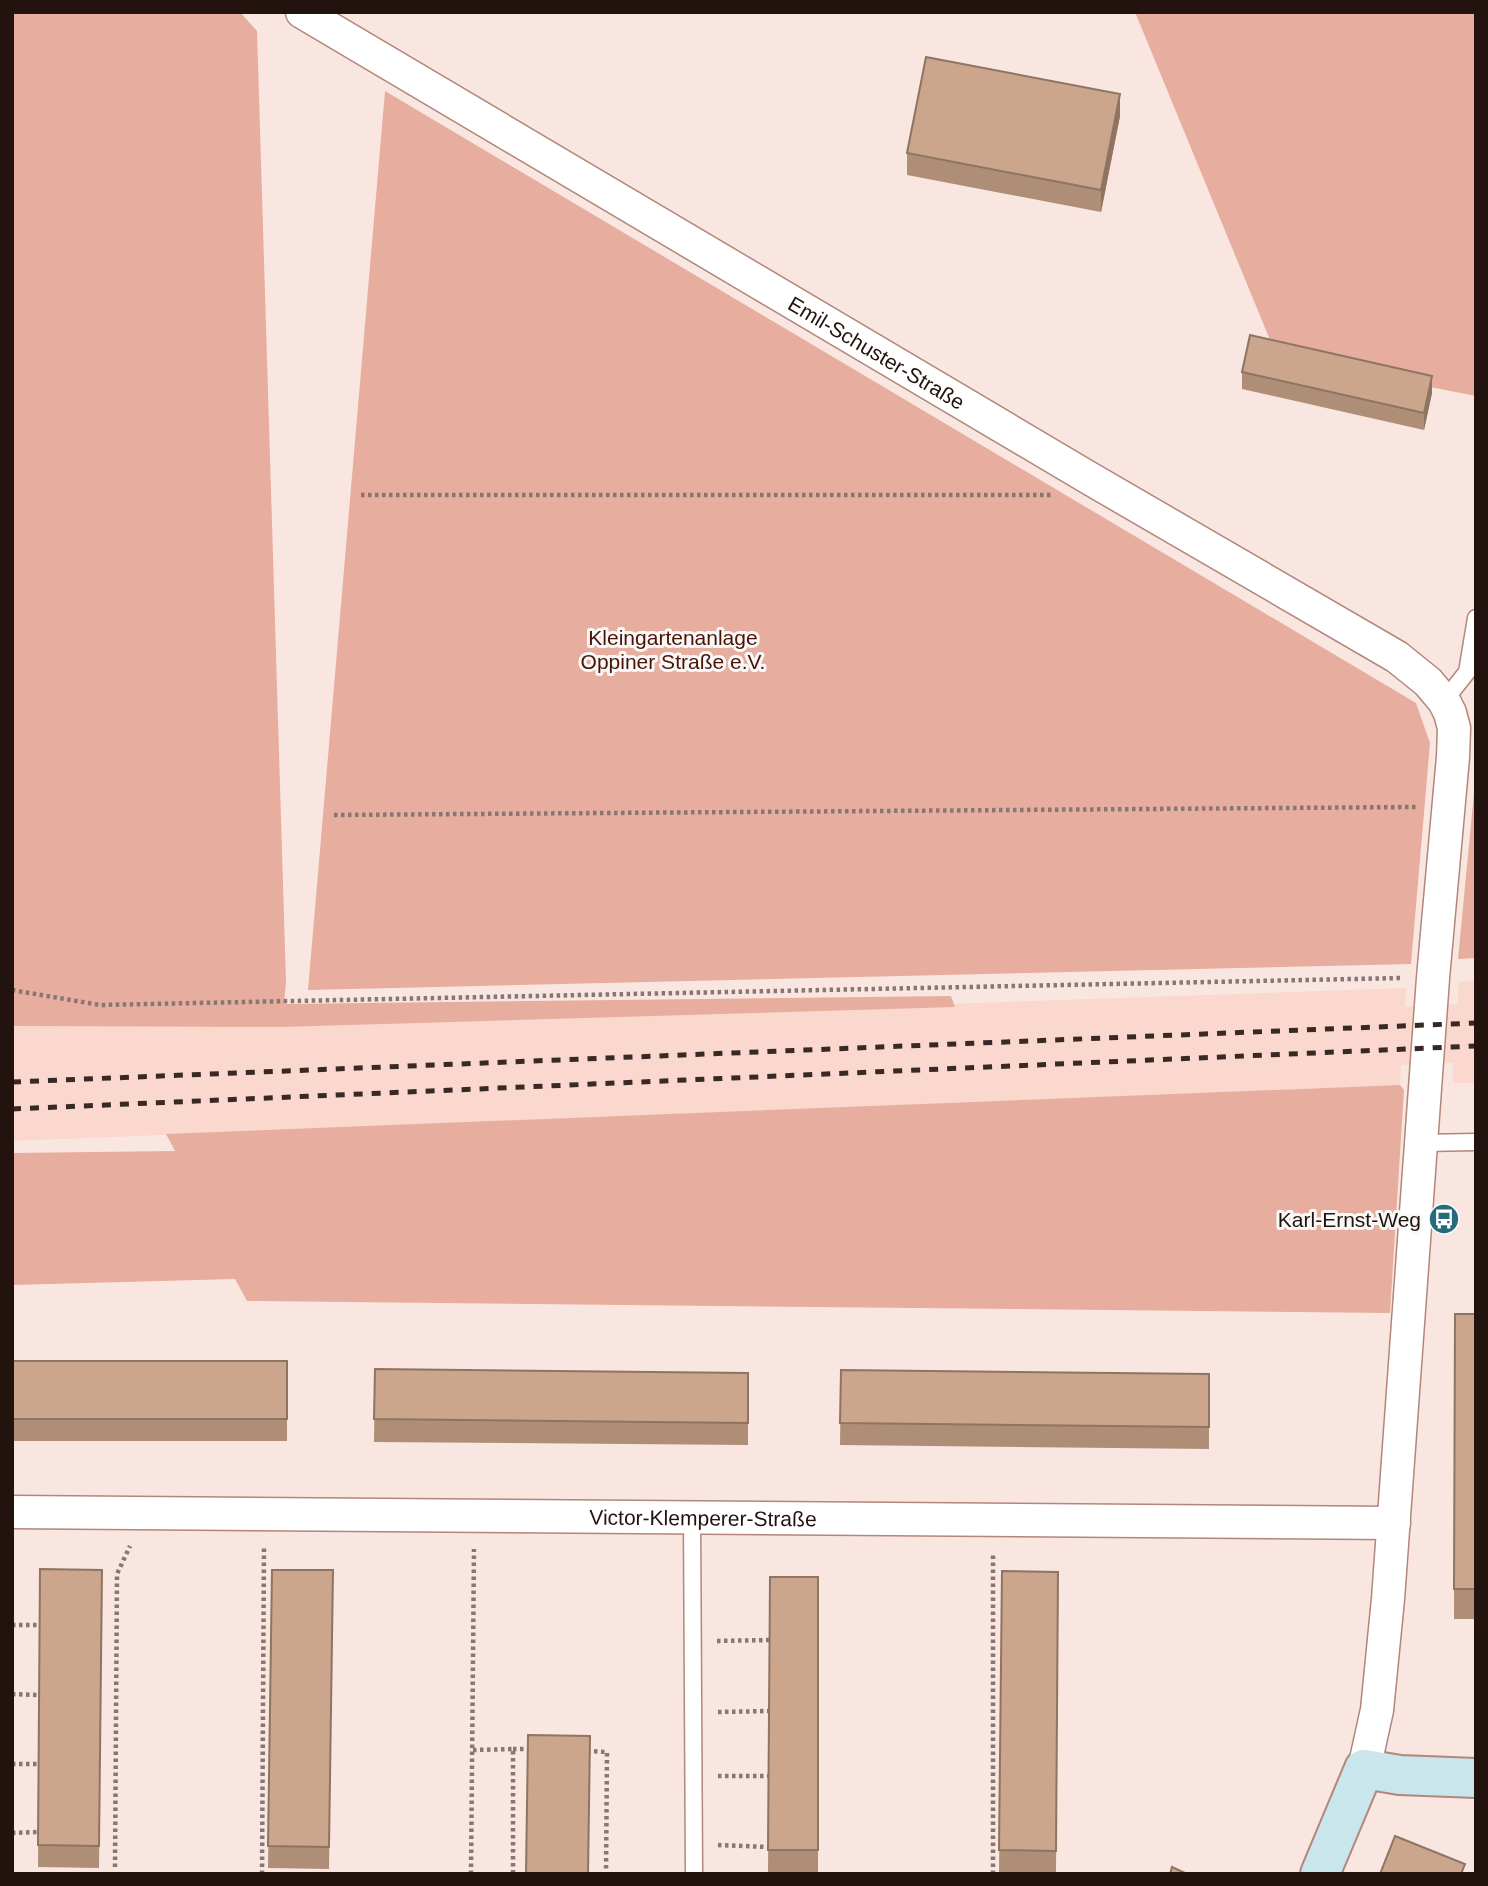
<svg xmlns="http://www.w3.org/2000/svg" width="1488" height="1886" font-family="Helvetica,sans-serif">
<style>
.built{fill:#fad8ce}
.green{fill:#e7ad9e}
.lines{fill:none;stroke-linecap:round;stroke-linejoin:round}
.lane-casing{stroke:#b2867a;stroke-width:19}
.street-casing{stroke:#b2867a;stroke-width:35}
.secondary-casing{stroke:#b2867a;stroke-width:42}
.path{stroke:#887672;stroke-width:4.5;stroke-dasharray:3.5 3.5;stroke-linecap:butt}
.lane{stroke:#fff;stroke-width:16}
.street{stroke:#fff;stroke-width:32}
.secondary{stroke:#cae6ed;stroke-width:38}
.rail{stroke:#392925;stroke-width:5;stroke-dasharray:9 9;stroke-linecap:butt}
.wall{fill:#af8e78}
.shaded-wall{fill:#8e7462}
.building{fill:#cba58c;stroke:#8e7462;stroke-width:2}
.labels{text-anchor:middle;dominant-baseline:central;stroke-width:6;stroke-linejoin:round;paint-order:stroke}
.street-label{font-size:21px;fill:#23130f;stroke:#f8f8f8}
.park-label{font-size:21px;fill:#4c1305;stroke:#f8f8f8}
.poi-label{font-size:21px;fill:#23130f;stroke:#f8f8f8;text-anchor:end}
</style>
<rect width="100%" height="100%" fill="#fae6e1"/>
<polygon class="built" points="1476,981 1476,1083 1453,1083 1453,1063 1401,1065 1400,1085 12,1141 12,1026 283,1027 1406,988 1405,1007 1457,1004 1459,982"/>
<g class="green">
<polygon points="12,12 240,12 257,31 286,982 284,1004 951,996 955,1007 283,1027 12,1026"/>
<polygon points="1135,12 1476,12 1476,396 1277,357"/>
<polygon points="385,91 1416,703 1430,743 1411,964 308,990"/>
<polygon points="1476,772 1476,958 1458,959"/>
<polygon points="1400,1085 1404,1090 1390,1313 247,1301 235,1279 12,1285 12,1153 175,1151 166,1134"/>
</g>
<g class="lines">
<g class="lane-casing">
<g id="lane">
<polyline points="1444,701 1467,672 1476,618"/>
<polyline points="1421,1143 1476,1142"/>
<polyline points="692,1517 694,1874"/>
</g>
</g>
<g class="street-casing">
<g id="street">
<path id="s1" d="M 302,12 L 1089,478 L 1397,657 L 1428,682 L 1444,701 L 1450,713 L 1454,728 L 1453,757 L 1433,978 L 1388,1599 L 1377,1710 L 1364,1769"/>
<path id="s2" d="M 12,1512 L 1394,1523"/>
</g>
</g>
<g class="secondary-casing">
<polyline id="secondary" points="1320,1874 1364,1769 1400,1775 1476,1778"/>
</g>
<g class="path">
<polyline points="361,495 1052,495"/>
<polyline points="334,815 1417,807"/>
<polyline points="12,990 100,1005 1401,978"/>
<polyline points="12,1625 40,1625"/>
<polyline points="717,1641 770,1640"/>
<polyline points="12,1694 39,1695"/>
<polyline points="718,1712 769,1711"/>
<polyline points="513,1749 533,1749"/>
<polyline points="473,1750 513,1749 513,1874"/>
<polyline points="587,1751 607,1752 606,1874"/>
<polyline points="12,1764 38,1764"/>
<polyline points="718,1776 769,1776"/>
<polyline points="12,1833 38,1832"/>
<polyline points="718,1845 768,1847"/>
<polyline points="115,1867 117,1574 130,1546"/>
<polyline points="262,1874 264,1546"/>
<polyline points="471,1874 474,1549"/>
<polyline points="993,1874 993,1553"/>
</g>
<use href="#lane" class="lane"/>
<use href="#street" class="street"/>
<use href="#secondary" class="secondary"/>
<g class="rail">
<polyline points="12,1082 1476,1023"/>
<polyline points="12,1109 1476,1046"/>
</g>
</g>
<g class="wall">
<polygon points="1120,116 1101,212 907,175 907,153"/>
<polygon points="1242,372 1432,393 1424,430 1242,389"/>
<polygon points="1455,1314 1476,1314 1476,1619 1454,1619"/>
<rect x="12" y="1361" width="275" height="80"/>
<polygon points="375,1369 748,1373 748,1445 374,1442"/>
<polygon points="841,1370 1209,1374 1209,1449 840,1445"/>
<polygon points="40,1569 102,1570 99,1868 38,1867"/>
<polygon points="272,1570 333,1570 329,1869 268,1868"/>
<polygon points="1002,1571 1058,1572 1056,1873 999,1872"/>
<polygon points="770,1577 818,1577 818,1872 768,1872"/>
</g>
<g class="shaded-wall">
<polygon points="1120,94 1120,116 1101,212 1101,190"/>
<polygon points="1432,376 1432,393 1424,430 1424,413"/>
</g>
<g class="building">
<polygon points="926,57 1120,94 1101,190 907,153"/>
<polygon points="1250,335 1432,376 1424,413 1242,372"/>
<polygon points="1455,1314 1476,1314 1476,1589 1454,1589"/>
<rect x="12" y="1361" width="275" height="58"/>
<polygon points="375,1369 748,1373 748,1423 374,1419"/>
<polygon points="841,1370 1209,1374 1209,1427 840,1423"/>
<polygon points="40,1569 102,1570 99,1846 38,1845"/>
<polygon points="272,1570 333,1570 329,1847 268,1846"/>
<polygon points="1002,1571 1058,1572 1056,1851 999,1850"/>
<polygon points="770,1577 818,1577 818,1850 768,1850"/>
<polygon points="528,1735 590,1736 588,1874 526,1874"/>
<polygon points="1395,1836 1465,1864 1461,1874 1380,1874"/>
<polygon points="1172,1867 1187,1874 1170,1874"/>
</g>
<defs>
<g id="bus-disc" transform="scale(1.575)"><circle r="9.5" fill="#266b7b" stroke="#f8f8f8"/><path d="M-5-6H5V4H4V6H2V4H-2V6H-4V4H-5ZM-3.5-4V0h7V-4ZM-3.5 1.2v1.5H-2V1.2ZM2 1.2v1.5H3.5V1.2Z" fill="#fff"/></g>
</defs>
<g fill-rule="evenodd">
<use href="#bus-disc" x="1444" y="1219"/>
</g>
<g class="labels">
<g class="street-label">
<text stroke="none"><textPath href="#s1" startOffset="668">Emil-Schuster-Straße</textPath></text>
<text stroke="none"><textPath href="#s2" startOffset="691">Victor-Klemperer-Straße</textPath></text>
</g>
<g class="park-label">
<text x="673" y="637">Kleingartenanlage<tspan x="673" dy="24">Oppiner Straße e.V.</tspan></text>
</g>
<g class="poi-label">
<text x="1421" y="1219">Karl-Ernst-Weg</text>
</g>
</g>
<rect width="1488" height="1886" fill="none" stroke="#23130f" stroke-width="28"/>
</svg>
